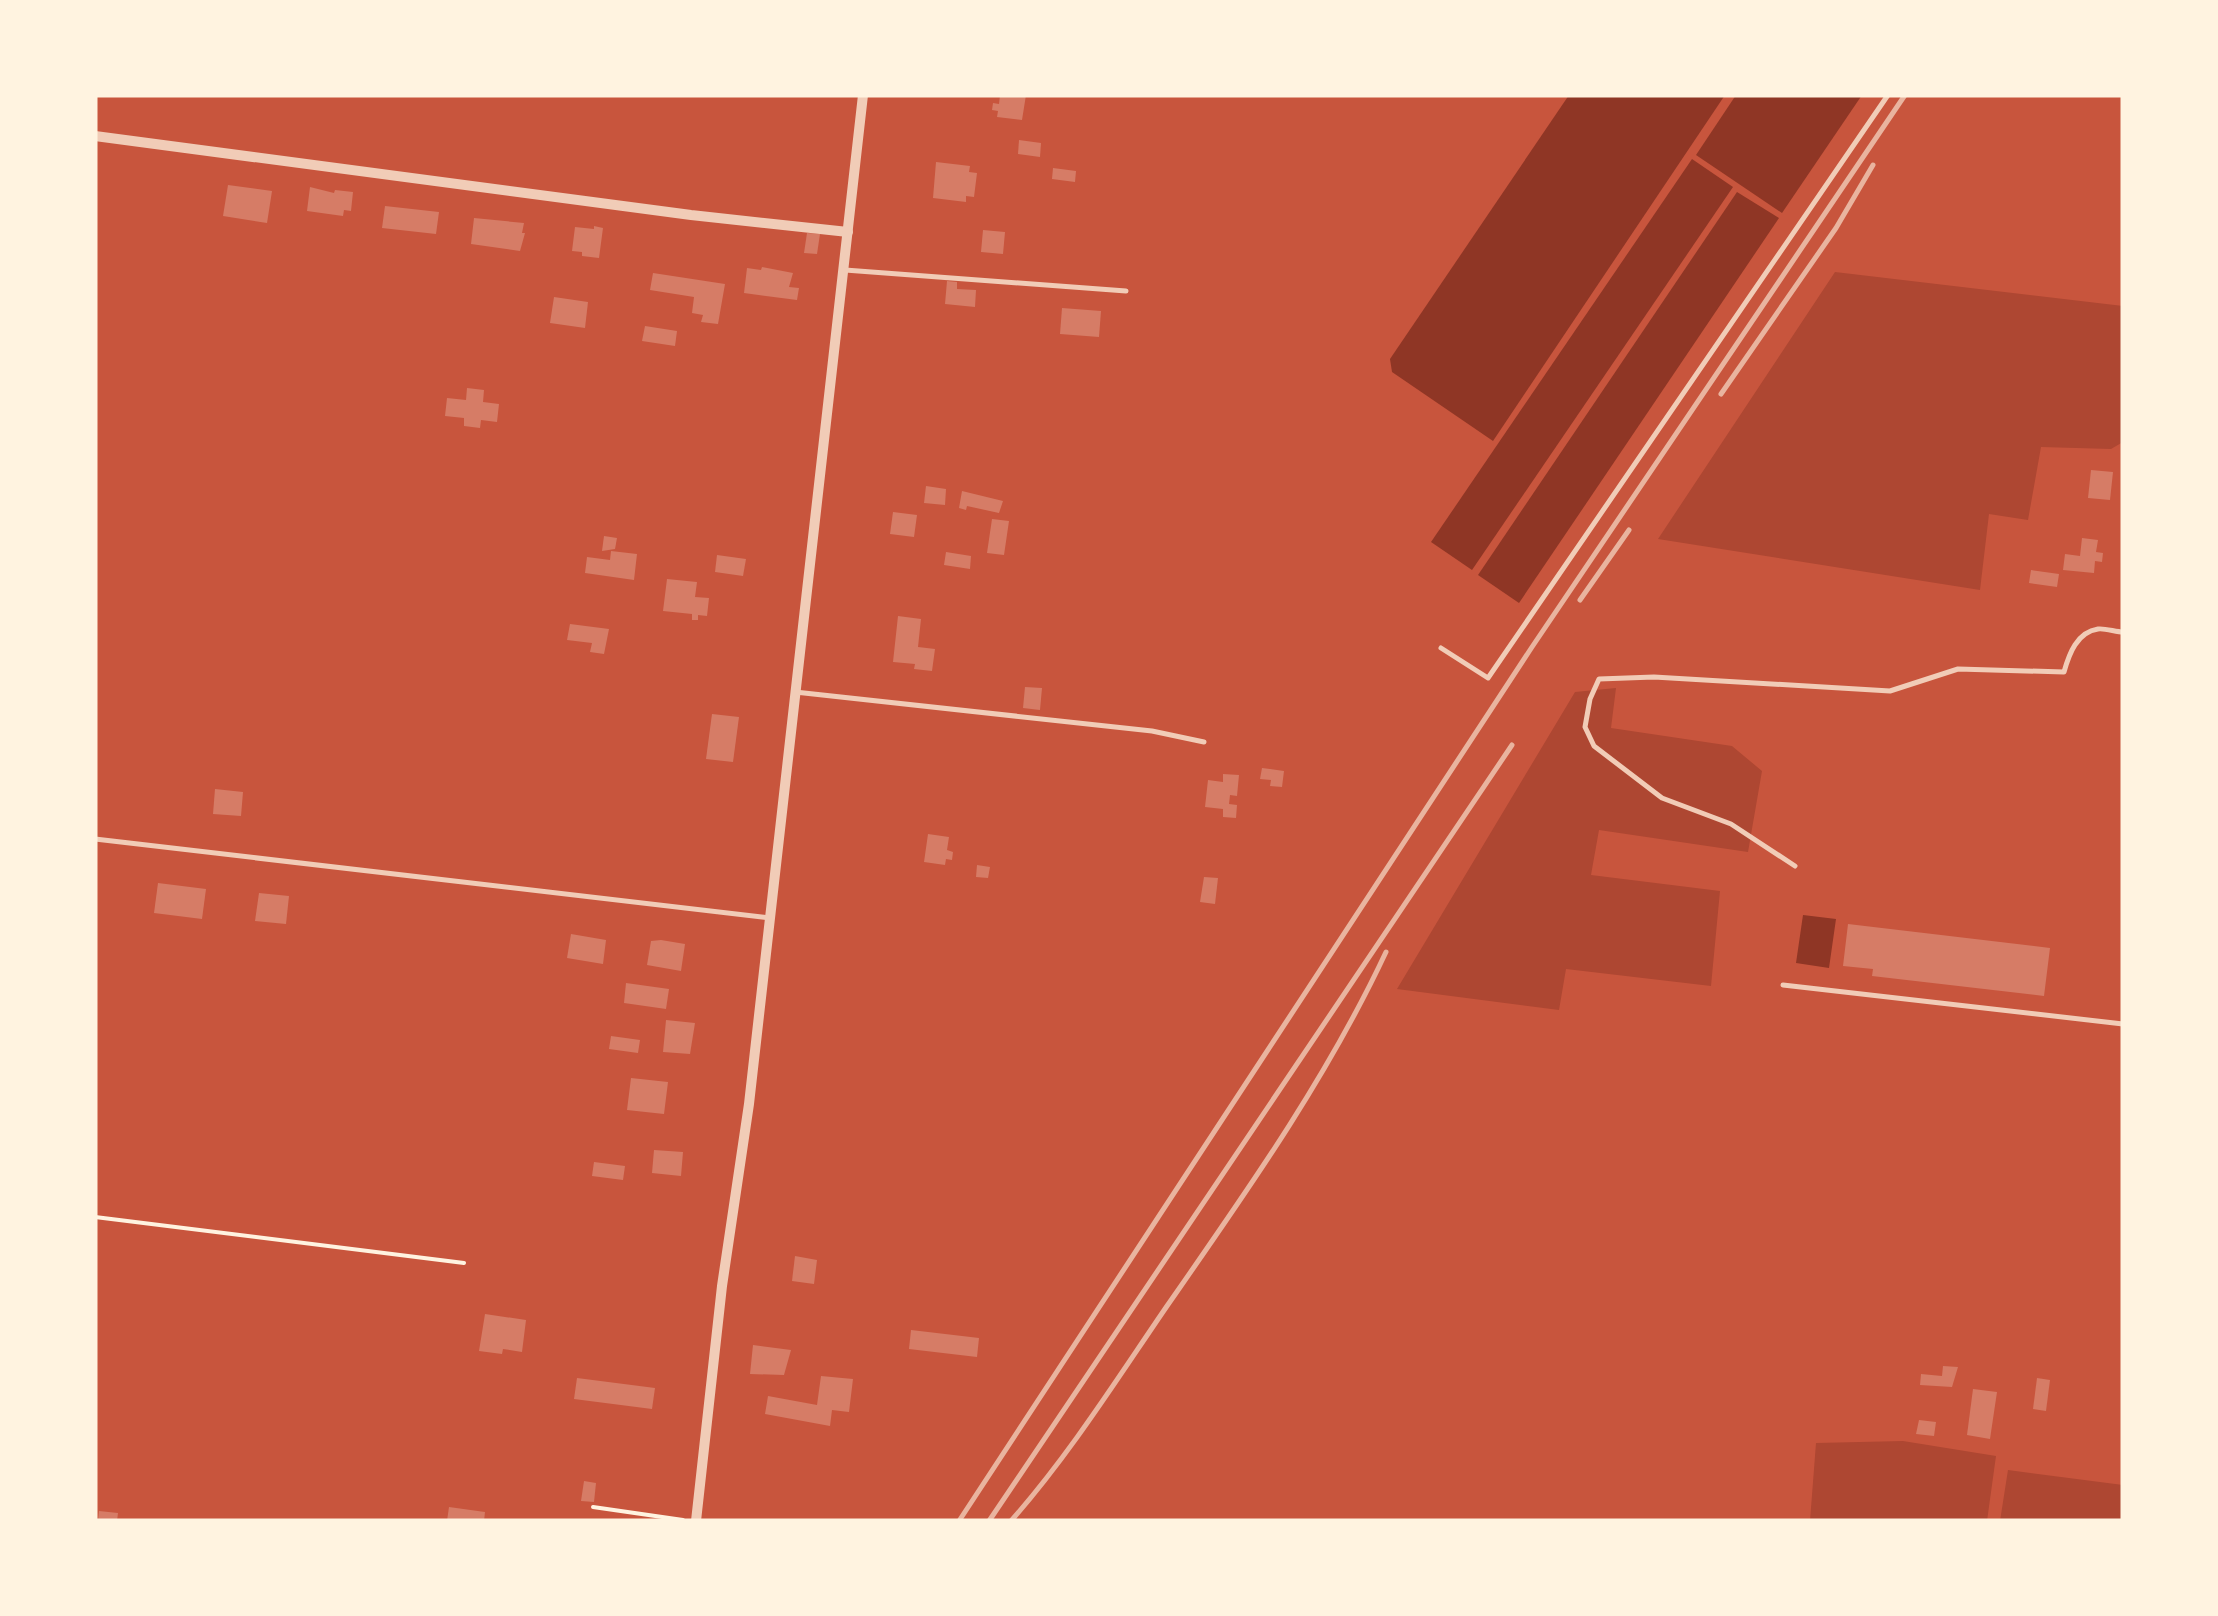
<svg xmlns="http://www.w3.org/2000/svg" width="2218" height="1616" font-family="'Open Sans',sans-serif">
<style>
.green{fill:#ae4732}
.water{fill:#8f3625}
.building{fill:#d67c66}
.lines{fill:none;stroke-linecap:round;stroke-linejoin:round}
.path{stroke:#fff3e0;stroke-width:4}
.service{stroke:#f1ccb7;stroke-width:5}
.minor{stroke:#f1ccb7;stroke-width:10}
.rail{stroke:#e9b49f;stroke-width:5}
</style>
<rect width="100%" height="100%" fill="#c8553d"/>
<g class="green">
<polygon points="1835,272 2123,306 2123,442 2111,449 2041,447 2028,520 1989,514 1980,590 1658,539"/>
<polygon points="1616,688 1611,728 1732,746 1762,771 1748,852 1599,830 1591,875 1720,891 1711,986 1566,969 1559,1010 1397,989 1575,692"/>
<polygon points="1903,1441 1996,1456 1987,1521 1810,1521 1816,1443"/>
<polygon points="2008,1470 2123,1485 2123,1521 2000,1521"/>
</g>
<g class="water">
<polygon points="1569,95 1725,95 1493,441 1392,372 1390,359"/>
<polygon points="1736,95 1862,95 1782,213 1696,155"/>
<polygon points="1692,159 1733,187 1472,570 1431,542"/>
<polygon points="1737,192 1779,218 1519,603 1478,575"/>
<polygon points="1803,915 1836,919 1829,968 1796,963"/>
</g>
<g class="building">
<polygon points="1000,95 1026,95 1022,120 997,117 998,111 992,110 993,103 999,104"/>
<polygon points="1019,140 1041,143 1040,157 1018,154"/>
<polygon points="936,162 970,166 969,172 977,173 974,197 966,196 966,202 933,198"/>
<polygon points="1053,168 1076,171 1075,182 1052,179"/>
<polygon points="228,185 272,191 267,223 223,216"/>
<polygon points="310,187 334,193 335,190 353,192 351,211 344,210 343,216 307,211"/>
<polygon points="385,206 439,212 436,234 382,228"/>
<polygon points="474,218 524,223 522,233 525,233 520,251 471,244"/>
<polygon points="594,226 603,228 599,258 582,256 582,252 572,251 575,227 594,229"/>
<polygon points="983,230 1005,232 1003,254 981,252"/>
<polygon points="807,233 820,234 817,254 804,253"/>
<polygon points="762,267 793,273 789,287 799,288 797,300 744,293 747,268 761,270"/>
<polygon points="653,273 725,284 718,324 701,322 703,315 692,313 694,297 650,290"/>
<polygon points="947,281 957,282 957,289 976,290 975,307 945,304"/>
<polygon points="554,297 588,302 585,328 550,323"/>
<polygon points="1062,308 1101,311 1099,337 1060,334"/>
<polygon points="645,326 677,331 675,346 642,341"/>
<polygon points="467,388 484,390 483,402 499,404 497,422 481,420 480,428 464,426 464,418 445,416 447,398 466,400"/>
<polygon points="2091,470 2113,472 2110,500 2088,498"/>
<polygon points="926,486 946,489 945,505 924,503"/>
<polygon points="962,491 1003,501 999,513 967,506 966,510 959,508"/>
<polygon points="893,512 917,515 914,537 890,534"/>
<polygon points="992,519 1009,521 1004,555 987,553"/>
<polygon points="604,536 617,538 615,549 602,551"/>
<polygon points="2082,538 2098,540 2096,552 2103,553 2102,562 2095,561 2094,573 2063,570 2065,554 2080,556"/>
<polygon points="611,551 637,554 634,580 585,573 587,557 610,560"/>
<polygon points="946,552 971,556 970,569 944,565"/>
<polygon points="717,555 746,559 743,576 715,572"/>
<polygon points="2031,570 2059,574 2057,587 2029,583"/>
<polygon points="667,579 697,582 695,597 709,598 707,616 698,615 698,620 692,620 692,614 663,611"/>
<polygon points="898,616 921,619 918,647 935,649 932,671 914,669 915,664 893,662"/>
<polygon points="570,624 609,629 604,654 590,652 592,643 567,640"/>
<polygon points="1025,687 1042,688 1040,710 1023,708"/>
<polygon points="712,714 739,717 733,762 706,759"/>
<polygon points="1262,768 1284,771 1282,787 1270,786 1271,780 1260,779"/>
<polygon points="1223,774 1239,775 1237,796 1230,795 1229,804 1237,805 1236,818 1223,817 1223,809 1205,807 1208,780 1223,782"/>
<polygon points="215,789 243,792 241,816 213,814"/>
<polygon points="928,834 949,837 947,850 953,852 952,860 946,859 945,865 924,862"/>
<polygon points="977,865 990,867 988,878 976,877"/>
<polygon points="1204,877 1218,878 1215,904 1200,902"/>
<polygon points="158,883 206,889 202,919 154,913"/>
<polygon points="259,893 289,896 286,924 255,921"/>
<polygon points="1848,924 2050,948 2044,996 1872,976 1873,969 1843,966"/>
<polygon points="571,934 606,940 603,964 567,958"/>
<polygon points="661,940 685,944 681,971 647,965 651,941"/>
<polygon points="626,983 669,989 666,1009 624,1003"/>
<polygon points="666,1020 695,1023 690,1054 663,1052"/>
<polygon points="611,1036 640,1040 638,1053 609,1049"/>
<polygon points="631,1078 668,1082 664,1114 627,1110"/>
<polygon points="654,1150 683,1152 681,1176 652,1173"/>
<polygon points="594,1162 625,1166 623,1180 592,1176"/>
<polygon points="795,1256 817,1260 814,1284 792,1281"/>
<polygon points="485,1314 526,1320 522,1352 503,1349 502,1354 479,1351"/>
<polygon points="911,1330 979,1338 977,1357 909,1349"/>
<polygon points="753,1345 791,1350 784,1375 750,1374"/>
<polygon points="1943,1366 1958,1367 1952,1387 1920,1385 1921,1374 1942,1376"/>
<polygon points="821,1376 853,1379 849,1412 832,1410 830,1426 765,1414 768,1396 817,1405"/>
<polygon points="577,1378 655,1388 652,1409 574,1399"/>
<polygon points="2037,1378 2050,1380 2046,1411 2033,1409"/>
<polygon points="1973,1389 1997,1392 1990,1439 1967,1435"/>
<polygon points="1919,1420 1936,1422 1934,1436 1916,1434"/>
<polygon points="584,1481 596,1483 594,1502 581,1501"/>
<polygon points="449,1507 485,1512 484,1521 447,1521"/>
<polygon points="99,1511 118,1513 117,1521 98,1521"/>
</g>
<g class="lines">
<g class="path">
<polyline points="95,1217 464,1263"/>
<polyline points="593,1507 683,1520"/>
</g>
<g class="service">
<polyline points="845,270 1126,291"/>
<polyline points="1441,648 1488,678 1888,95"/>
<polyline points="795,692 1152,731 1204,742"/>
<polyline points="95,839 770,918"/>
<path d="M 1795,866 L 1731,824 L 1662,798 L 1594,746 L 1585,727 L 1590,699 L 1599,679 L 1654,677 L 1890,691 L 1958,669 L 2064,672 C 2069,654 2077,632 2098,629 C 2105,628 2116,632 2123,632"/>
<polyline points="1783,985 2123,1024"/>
</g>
<g class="minor">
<polyline points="95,136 691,215 848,232"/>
<polyline points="696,1521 722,1286 749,1104 863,95"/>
</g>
<g class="rail">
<polyline points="1721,394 1836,228 1873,165"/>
<polyline points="1580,600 1629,530"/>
<polyline points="959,1521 1532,647 1905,95"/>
<polyline points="989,1521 1512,745"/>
<path d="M 1011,1521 C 1070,1454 1117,1379 1167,1306 C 1247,1191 1327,1078 1386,952"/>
</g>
</g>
<rect width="2218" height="1616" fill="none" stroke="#fff3e0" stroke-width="195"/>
</svg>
